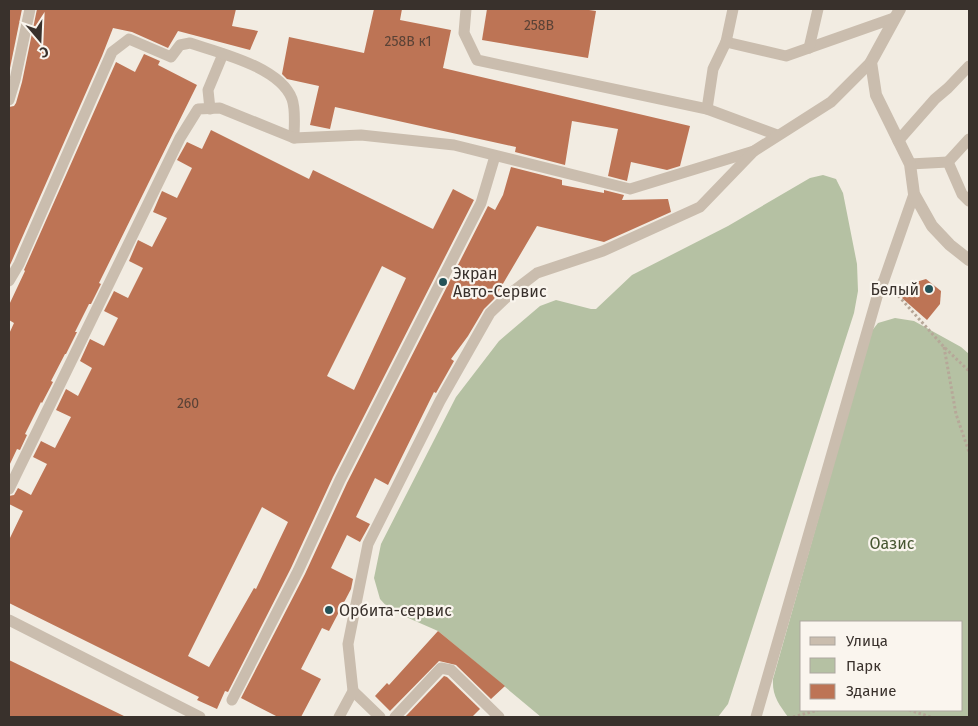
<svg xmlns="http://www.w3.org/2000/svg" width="978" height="726" font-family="'Fira Sans',sans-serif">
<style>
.green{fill:#b5c1a3;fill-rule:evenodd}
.building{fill:#bd7455;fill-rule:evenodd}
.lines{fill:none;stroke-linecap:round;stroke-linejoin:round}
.path{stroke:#b6a798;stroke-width:3;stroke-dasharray:2.5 2.5;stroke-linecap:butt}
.lane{stroke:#cabdae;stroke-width:11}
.street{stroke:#cabdae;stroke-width:12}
.poi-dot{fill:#245258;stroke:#faf5ee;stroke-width:2}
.labels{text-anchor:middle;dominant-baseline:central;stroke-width:4.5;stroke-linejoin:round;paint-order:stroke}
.number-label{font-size:14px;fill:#5a4236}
.poi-label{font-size:16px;fill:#39312c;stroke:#faf5ee;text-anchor:start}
.park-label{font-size:16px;fill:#465631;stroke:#faf5ee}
</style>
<rect width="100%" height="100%" fill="#f2ece2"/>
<g class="green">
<polygon points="823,175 836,179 843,193 857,264 858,291 854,313 728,704 718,717 541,717 438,631 390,610 380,599 374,578 381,544 456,397 499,341 540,306 556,300 591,309 596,309 632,275 728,226 810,178"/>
<path d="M 895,318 L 914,321 L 961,347 L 969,354 L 969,717 L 788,717 C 779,704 772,696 773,679 L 871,332 L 878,323 ZM 802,622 L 962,622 L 962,710 L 802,710 Z"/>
</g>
<g class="building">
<polygon points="9,9 22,9 9,73"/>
<polygon points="37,9 236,9 232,26 258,31 250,50 178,31 168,48 132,32 113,28 102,56 10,265 9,107 14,106 16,103 22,82"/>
<polygon points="374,9 402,9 400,20 451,30 443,68 690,126 680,166 667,170 631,162 627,181 608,176 618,129 572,121 565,165 515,152 516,147 335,107 330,129 310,125 319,86 287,79 282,74 289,37 364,53"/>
<polygon points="487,9 582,9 596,11 588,58 482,40"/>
<polygon points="144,54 160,61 158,65 197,85 99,283 101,284 91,304 89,304 75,332 77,332 66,354 65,354 51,381 53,382 42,403 41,402 25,434 27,435 20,450 17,449 9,466 9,334 14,323 9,320 9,305 25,271 24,270 116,62 135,72"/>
<path d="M 211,130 L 309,179 L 313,170 L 433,229 L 453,189 L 474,200 L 333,477 L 291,568 L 228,692 L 225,691 L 217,709 L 197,700 L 199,697 L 9,603 L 9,540 L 23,511 L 9,504 L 9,496 L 14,495 L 18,488 L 31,495 L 47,464 L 33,457 L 41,441 L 55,448 L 71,417 L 56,410 L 66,389 L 78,396 L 92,368 L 80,361 L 90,339 L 104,346 L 118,318 L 104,311 L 114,291 L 128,298 L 143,268 L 129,261 L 138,240 L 152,247 L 167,218 L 153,212 L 162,191 L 177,198 L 192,168 L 177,160 L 187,142 L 202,149 ZM 382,266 L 406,278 L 354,390 L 327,376 ZM 262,507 L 288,522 L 256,589 L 254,588 L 209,667 L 188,656 Z"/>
<polygon points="511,167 562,180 562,185 604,193 604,190 624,195 622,200 668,199 671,212 604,242 537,226 494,299 484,309 468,336 451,359 454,361 436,393 434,392 388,485 375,478 356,517 370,524 360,542 347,535 331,568 353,579 351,589 329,631 322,628 301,669 321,679 301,717 278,717 241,698 305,574 347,483 488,206 495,210 503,195"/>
<polygon points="926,279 941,291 940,304 927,320 902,298 916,282"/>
<polygon points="438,631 505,686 491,699 456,665 439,661 390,711 375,696 387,683 389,685"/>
<polygon points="9,660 126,717 9,717"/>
<polygon points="444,676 447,677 480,709 472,717 405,717"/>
</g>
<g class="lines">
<g class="path">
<polyline points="895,292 944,347 969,371"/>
<polyline points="944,347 956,414 969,452"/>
<polyline points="909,710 931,717"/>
<polyline points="793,717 818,710"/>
</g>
<g class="lane">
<polyline points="466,9 464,33 477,60 707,109 777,135"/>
<polyline points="733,9 726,42 786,56 894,18"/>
<polyline points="809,48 818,9"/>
<polyline points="9,100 15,80 30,9"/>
<polyline points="210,109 208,90 223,54"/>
<polyline points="707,109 713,69 726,42"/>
<polyline points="898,141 935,99 948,88 969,66"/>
<polyline points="948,162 969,139"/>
<polyline points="910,164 948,162 962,194 969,201"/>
<path d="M 9,281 L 19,264 L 112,52 L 129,39 L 171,57 L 180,45 L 190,43 C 220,53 280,67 292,99 C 296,110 294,126 294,138"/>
<polyline points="9,489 180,138 198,109 220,108 294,138 361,135 454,145 630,189 754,151"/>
<polyline points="9,620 200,717"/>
<polyline points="353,691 380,717"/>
<polyline points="232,700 298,571 340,480 481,203 495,156"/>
<polyline points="339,717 353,691 348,644 368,544 440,401 490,313 511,293 537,273 603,251 700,207 754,151 831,102 871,62"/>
<polyline points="395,717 441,668 451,670 499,717"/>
<polyline points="756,717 879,290 884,280 914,194"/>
</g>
<polyline class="street" points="900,9 871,62 876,95 910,164 914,194 932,226 950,245 969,260"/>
</g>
<g class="poi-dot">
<circle cx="443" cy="282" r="5"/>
<circle cx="929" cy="289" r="5"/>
<circle cx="329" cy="610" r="5"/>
</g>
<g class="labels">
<g class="number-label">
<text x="539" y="25">258В</text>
<text x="408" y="41">258В к1</text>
<text x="188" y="403">260</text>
</g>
<g class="poi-label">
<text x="453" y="273">Экран<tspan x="453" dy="18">Авто-Сервис</tspan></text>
<text x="919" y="289" text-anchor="end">Белый</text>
<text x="339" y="610">Орбита-сервис</text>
</g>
<g class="park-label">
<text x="892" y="543">Оазис</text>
</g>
</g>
<rect width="978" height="726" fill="none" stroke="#39312c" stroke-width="20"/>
<rect x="800" y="621" width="162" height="90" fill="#faf5ee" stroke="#ada7a0"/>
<rect x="810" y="637" width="25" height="8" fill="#cabdae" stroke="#ada7a0"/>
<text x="846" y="646" font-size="15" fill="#39312c">Улица</text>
<rect x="810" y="658" width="25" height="15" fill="#b5c1a3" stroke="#ada7a0"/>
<text x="846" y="671" font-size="15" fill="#39312c">Парк</text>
<rect x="810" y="684" width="25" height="15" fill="#bd7455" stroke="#ada7a0"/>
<text x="846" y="696" font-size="15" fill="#39312c">Здание</text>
<g transform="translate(40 40) rotate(161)" stroke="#faf5ee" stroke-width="4" paint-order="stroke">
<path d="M0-4L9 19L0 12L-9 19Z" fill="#39312c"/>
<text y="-8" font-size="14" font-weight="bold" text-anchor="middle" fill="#39312c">С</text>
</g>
</svg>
